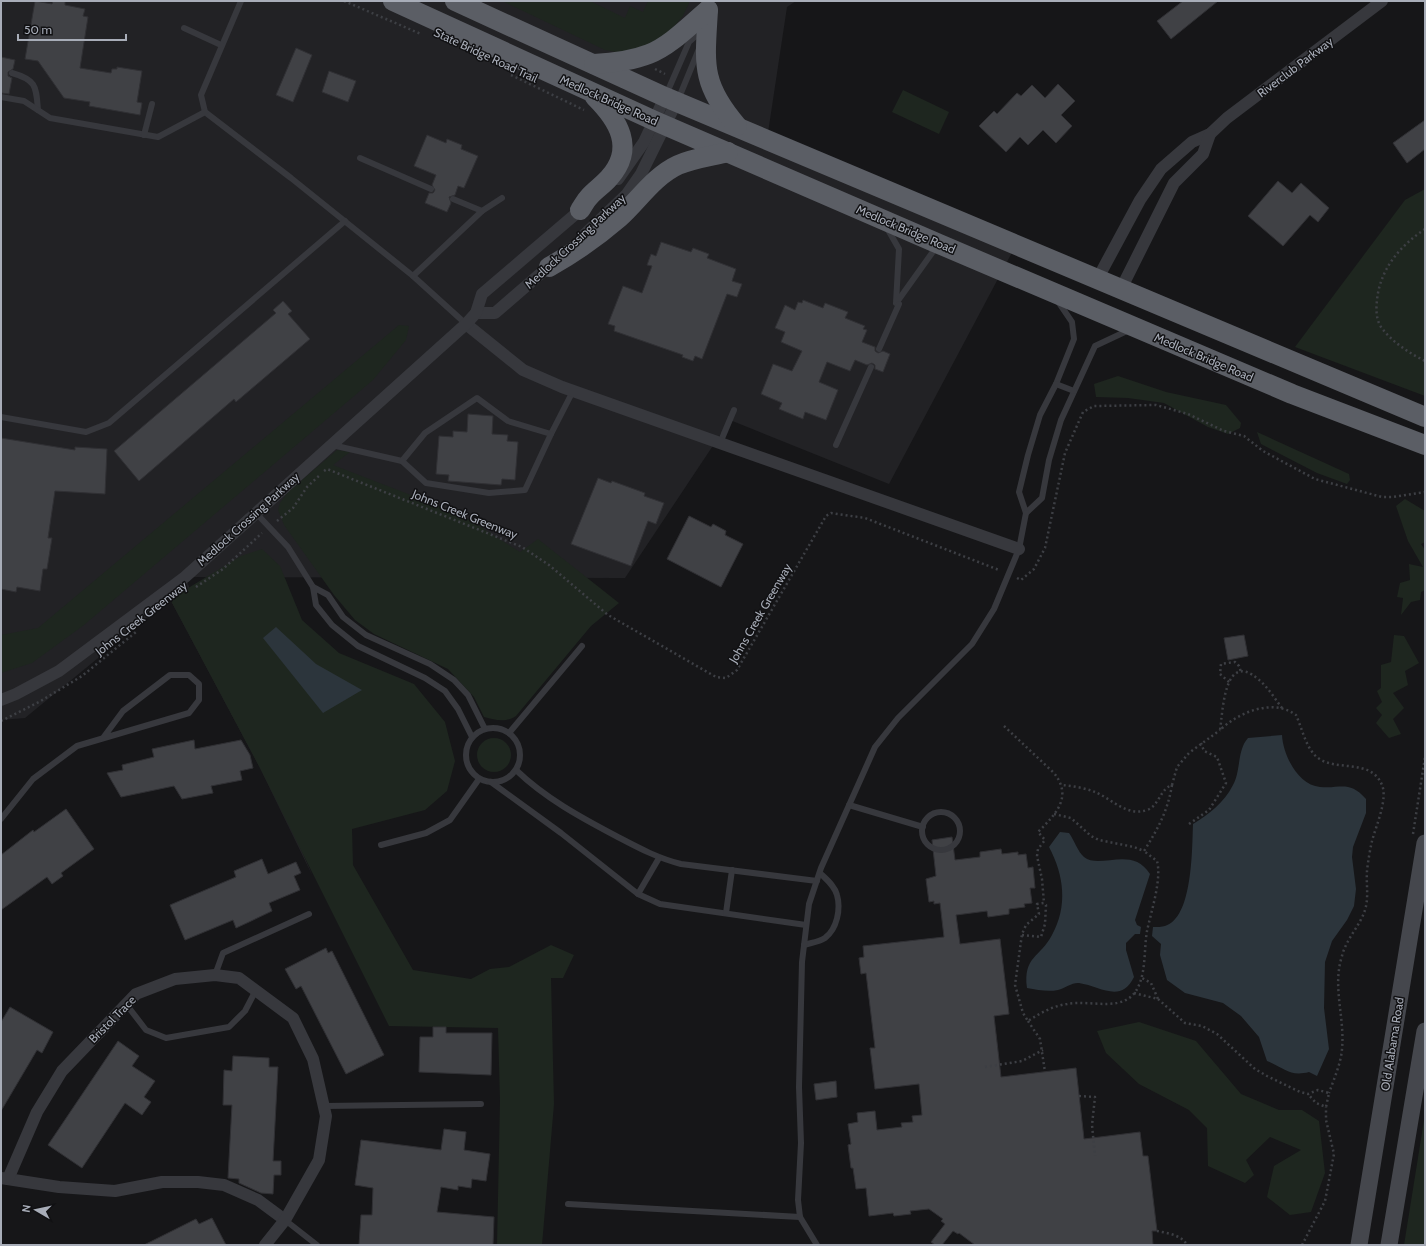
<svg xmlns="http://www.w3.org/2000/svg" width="1426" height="1246" font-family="Cabin,sans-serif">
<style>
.built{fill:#222225}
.green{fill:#1e261f}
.water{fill:#2c353c}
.building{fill:#404145;stroke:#303034}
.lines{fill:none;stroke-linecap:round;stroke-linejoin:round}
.path{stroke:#3d3f44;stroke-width:2.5;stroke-dasharray:2 3;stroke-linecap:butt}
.service{stroke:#37383d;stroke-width:6}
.minor{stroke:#37383d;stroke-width:12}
.secondary{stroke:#45474d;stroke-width:17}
.trunk{stroke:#5b5e65;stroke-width:20}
.labels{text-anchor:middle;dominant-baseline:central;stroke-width:3;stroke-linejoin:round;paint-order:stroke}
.street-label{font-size:12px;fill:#a8adb8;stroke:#111113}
</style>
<rect width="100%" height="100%" fill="#161618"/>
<polygon class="built" points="1,1 796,1 787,7 766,146 1017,243 889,484 730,420 625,578 185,577 313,877 260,768 170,599 25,718 1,720"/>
<g class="green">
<polygon points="502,1 590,1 625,18 630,6 643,12 648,1 689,1 689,3 683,16 669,32 644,51 616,52 605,50"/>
<polygon points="903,90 949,112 939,134 892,112"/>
<polygon points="1425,189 1425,396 1295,347 1405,200"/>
<polygon points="399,325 409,326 406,340 373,380 84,625 32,663 1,673 1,635 38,628"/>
<polygon points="1118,376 1166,392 1226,405 1241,423 1240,428 1228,434 1208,427 1164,403 1128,398 1096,397 1094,384"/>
<polygon points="1257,432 1349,474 1350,480 1347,484 1317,473 1261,444"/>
<path d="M 337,450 L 350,452 L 333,465 L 460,514 L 520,552 L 538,539 L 619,603 L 591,626 L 516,716 C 505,723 496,720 484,717 L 474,697 L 448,669 L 374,634 L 355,620 L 334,595 L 284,525 L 278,510 L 280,503 L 288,492 Z"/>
<polygon points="1405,499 1425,511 1425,542 1421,544 1425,550 1425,590 1421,592 1420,600 1411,602 1401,615 1403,598 1397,597 1400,583 1410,580 1409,564 1423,567 1408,541 1396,506"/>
<polygon points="262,549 280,566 302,620 339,653 414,684 445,722 455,761 447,791 425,810 352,829 353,865 413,970 471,979 490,969 509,967 551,945 574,955 563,978 551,978 554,1104 542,1245 497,1245 500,1101 498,1028 389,1026 260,768 170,599 241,556"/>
<polygon points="1394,635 1404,636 1419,663 1405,671 1408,685 1393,693 1404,708 1393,719 1401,734 1389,738 1376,723 1382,715 1376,708 1382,702 1377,691 1381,688 1381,665 1391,662"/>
<circle cx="494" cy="755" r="17"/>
<polygon points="1139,1022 1196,1041 1241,1094 1279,1110 1302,1110 1319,1121 1325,1173 1311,1212 1290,1215 1267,1197 1274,1166 1301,1150 1270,1137 1246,1160 1254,1175 1245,1183 1208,1166 1207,1128 1189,1110 1139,1084 1106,1053 1097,1031"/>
<polygon points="1425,1114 1425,1245 1404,1245"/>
</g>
<g class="water">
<polygon points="276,627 316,664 362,690 323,713 263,638"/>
<path d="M 1282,735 C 1283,755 1298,785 1320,787 C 1341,789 1349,780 1366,799 L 1366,813 L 1353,847 L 1352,857 L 1356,889 L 1354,906 L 1347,920 L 1332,941 L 1325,962 L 1324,1008 L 1329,1049 L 1317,1076 L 1309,1072 C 1290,1077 1284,1068 1267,1061 L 1259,1037 L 1241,1016 L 1223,1003 L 1185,993 L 1167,980 L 1160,955 L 1161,944 L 1152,936 L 1153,927 C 1157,927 1162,927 1165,926 C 1193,918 1192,848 1193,824 C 1209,814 1224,803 1233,785 C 1241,771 1237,750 1248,738 Z"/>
<path d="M 1060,832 L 1069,833 C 1074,840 1078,852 1084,857 C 1100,870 1132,845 1150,874 L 1135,920 L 1137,925 L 1141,927 L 1140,934 L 1135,934 L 1126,943 L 1126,950 L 1134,977 C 1121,1004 1100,986 1079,983 C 1073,982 1065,988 1058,990 C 1048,992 1038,990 1027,988 C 1023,956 1040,958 1052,935 C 1068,906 1064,875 1049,847 Z"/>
</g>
<g class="building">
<polygon points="35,1 52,4 53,1 65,1 65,5 85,9 83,16 88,17 80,68 111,73 112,69 117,69 117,67 142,71 137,102 142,103 140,115 89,106 90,102 64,98 38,61 25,59"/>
<polygon points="1183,1 1218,1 1171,39 1157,21"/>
<polygon points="296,48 312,55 293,102 276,95"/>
<polygon points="1,57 15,60 13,69 8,72 8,76 12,78 9,94 1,93"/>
<polygon points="329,71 356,81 348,102 322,92"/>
<polygon points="1058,84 1075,101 1061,115 1072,126 1056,143 1043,130 1028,145 1020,137 1006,152 979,126 994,111 997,114 1017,93 1021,96 1032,85 1045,98"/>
<polygon points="1425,120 1425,149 1407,163 1393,143"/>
<polygon points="427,135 446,143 447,139 462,145 461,149 478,156 464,188 458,186 455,195 449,197 451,203 447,212 425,203 429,193 433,193 435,190 432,185 436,175 414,166"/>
<polygon points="1278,181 1292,193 1301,183 1329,208 1318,222 1310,215 1283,246 1248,216"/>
<polygon points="661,242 691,252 693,248 709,254 707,258 736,269 732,281 742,284 737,297 727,294 702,359 695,356 693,361 682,357 683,355 614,331 615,326 608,324 623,286 642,293 652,266 647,265 651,254 656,256"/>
<polygon points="803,300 823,308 825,303 848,312 845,318 865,326 863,329 867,330 862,342 875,347 875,351 878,353 883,351 890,354 883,372 875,369 875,365 872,363 867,365 855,360 850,371 827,362 819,382 838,390 826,420 805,412 803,419 779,409 782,403 761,394 773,364 792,371 802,351 781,342 785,332 775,328 785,305 795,310 798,302 802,303"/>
<polygon points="283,301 292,311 288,314 310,339 236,402 234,399 139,481 114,451 276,313 273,310"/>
<polygon points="468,414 493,416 492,434 508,435 507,441 518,442 515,480 502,479 501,485 448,481 449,475 436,474 439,436 453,437 453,431 467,432"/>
<polygon points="1,438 75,450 75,447 107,449 105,494 55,491 48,538 52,538 47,569 43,569 40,591 17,587 16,592 1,589"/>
<polygon points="598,478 611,483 612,481 645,493 644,496 664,503 656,524 648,521 631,566 571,544"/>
<polygon points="689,516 711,527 713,524 726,531 725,535 743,544 721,587 667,559"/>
<polygon points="1244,635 1248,656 1228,660 1224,638"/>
<polygon points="194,740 195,749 241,740 250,755 253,768 240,771 242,780 211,786 213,793 182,799 174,786 121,797 107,773 123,770 122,765 154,757 152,749"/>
<polygon points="66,809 94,849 61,873 63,876 52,884 47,877 1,910 1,855 33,830 34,832"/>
<polygon points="952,837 955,860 980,857 980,852 1001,849 1002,854 1018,852 1018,855 1026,854 1028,868 1033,867 1035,888 1030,888 1032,903 1024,904 1025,907 1009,909 1009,914 988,917 987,911 956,915 960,944 1000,939 1009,1014 994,1016 1001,1077 1076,1068 1084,1139 1140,1132 1143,1156 1148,1156 1157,1231 1152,1231 1153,1245 975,1245 959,1233 958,1234 953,1231 942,1245 935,1245 931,1242 945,1224 941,1221 943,1219 929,1209 910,1211 911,1214 894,1216 893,1213 869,1216 866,1188 856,1189 853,1168 851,1168 848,1145 851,1144 848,1124 858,1122 857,1113 875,1111 877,1130 902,1127 901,1123 913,1122 912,1116 922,1115 919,1084 875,1089 870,1048 875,1048 866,973 861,974 859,958 864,957 863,946 944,937 940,903 934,904 934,901 929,902 926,879 936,876 932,840"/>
<polygon points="262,859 268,874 296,862 301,873 294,876 300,890 269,903 272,911 249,922 236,928 233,920 185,940 170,905 236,877 234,871"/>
<polygon points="326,948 328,953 332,951 384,1055 346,1074 301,986 296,989 285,969"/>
<polygon points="10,1007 53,1032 42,1053 37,1050 1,1111 1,1022"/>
<polygon points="433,1027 446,1027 446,1033 492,1033 491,1075 419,1072 420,1037 433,1037"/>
<polygon points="118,1041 139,1056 132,1066 155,1081 144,1097 151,1102 142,1115 125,1103 82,1168 48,1145"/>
<polygon points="233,1056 269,1058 269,1067 278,1067 273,1161 281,1161 281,1175 274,1175 273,1194 261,1193 239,1183 239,1179 228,1178 232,1105 223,1105 224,1070 232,1071"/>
<polygon points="836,1081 837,1097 816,1100 814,1084"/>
<polygon points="444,1129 466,1132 464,1150 490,1154 486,1181 472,1179 471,1188 458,1186 458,1190 441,1187 437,1212 494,1217 493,1245 359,1245 361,1215 372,1215 373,1188 355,1185 361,1140 441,1150"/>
<polygon points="212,1218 226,1245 144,1245 196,1219 199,1224"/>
</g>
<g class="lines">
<g class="path">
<polyline points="344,1 421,34"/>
<polyline points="655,69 665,74"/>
<polyline points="511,75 584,110"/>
<path d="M 1425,229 C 1400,246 1380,269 1377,300 C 1376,310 1376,319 1381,327 C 1392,342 1409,353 1425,361"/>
<polyline points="324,471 327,469 522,547 549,565 608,615 716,677 726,678 737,670 826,516 831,513 865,518 999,570"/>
<polyline points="277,521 293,508 307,487 321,474"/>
<polyline points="1017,578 1021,580 1034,569 1045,548 1065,453 1083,412 1094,406 1156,405 1188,414 1224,431 1244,436 1263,451 1315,479 1382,497 1393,497 1425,492"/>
<polyline points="196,587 223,569 262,533"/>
<polyline points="1229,682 1220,674 1221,664 1235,662 1239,666 1241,672"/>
<path d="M 1282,708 C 1275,699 1268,687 1258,679 C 1224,650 1223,711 1220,730 C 1239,712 1273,698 1296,715 C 1302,728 1306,749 1318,758 C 1337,772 1371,758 1382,785 C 1388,799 1376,826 1372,841 C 1370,850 1368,861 1367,871 C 1366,884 1369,897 1365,910 C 1360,926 1346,939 1342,956 C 1332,987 1345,1017 1342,1049 C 1341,1063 1334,1079 1329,1093"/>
<polyline points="1,721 39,702 82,676 136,632"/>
<path d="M 1004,726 L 1054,773 C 1073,797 1056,814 1038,832 L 1045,840 L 1038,849 L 1037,856 L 1042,879 L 1044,903 L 1037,904 L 1039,914 L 1026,925 L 1022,934 L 1015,985 L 1023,1013 L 1028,1021 C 1040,1013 1053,1006 1067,1004 C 1091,999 1127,1015 1139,985 C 1146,969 1144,948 1147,931 C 1151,912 1162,879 1157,861 L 1144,851"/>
<polyline points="1172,785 1177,767 1189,753 1220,730"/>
<path d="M 1054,814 L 1071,818 L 1091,836 L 1099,840 L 1134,847 L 1144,851 C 1158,829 1168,810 1172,785 C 1160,789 1159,806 1147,810 C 1127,817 1112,799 1095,792 C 1085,788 1073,786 1062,785"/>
<polyline points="1189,824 1209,810 1226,783 1217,757 1204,751 1201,743"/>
<polyline points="1413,834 1425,757"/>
<polyline points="1022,935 1041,937 1045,924 1046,905 1044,903"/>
<polyline points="1134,993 1158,999 1151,983 1142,978"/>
<polyline points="1158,999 1185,1023 1202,1026 1217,1034 1255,1069 1267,1076 1300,1092 1308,1094 1318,1090 1329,1093 1326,1107 1316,1103 1308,1094"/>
<polyline points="1028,1021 1040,1039 1045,1072"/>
<polyline points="985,1067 1022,1061 1043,1050"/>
<polyline points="1079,1096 1095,1097 1092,1125 1095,1156"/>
<path d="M 1157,1231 C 1167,1233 1182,1235 1187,1245"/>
<polyline points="1302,1245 1325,1201 1334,1154 1326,1120 1326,1107"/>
</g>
<g class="service">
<polyline points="241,1 201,95 205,112 291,178 413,276 466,324"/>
<polyline points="184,28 221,45"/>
<path d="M 12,73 C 37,80 36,87 38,110"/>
<polyline points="666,95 689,42 698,34 700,30"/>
<polyline points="1,97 24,101 50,118 158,137 205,112"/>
<polyline points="678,100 699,49"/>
<polyline points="144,135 152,104"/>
<polyline points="360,158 431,189"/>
<polyline points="453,199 482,211"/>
<polyline points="887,228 899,249 896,303"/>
<polyline points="413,276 482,211 502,198"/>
<polyline points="1057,300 1072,322 1074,339 1056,384 1040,415 1028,455 1019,492 1026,513 1042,498 1049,460 1061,420 1095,346 1129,330"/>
<polyline points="897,302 937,246"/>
<polyline points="879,349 899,304"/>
<polyline points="1056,384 1074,391"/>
<polyline points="1,417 86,432 109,423 345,221"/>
<polyline points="720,443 734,410"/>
<polyline points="332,445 402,461 425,433 477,398 508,421 551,434 573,391"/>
<polyline points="836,445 871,367"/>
<polyline points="402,461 426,483 489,493 525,490 551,434"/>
<polyline points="255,512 288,547 313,587"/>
<circle cx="493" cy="755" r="27"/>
<polyline points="509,733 582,646"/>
<polyline points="472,737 458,709 445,691 425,678 358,646 332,625 316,605 313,587 328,595 343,617 366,635 430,664 454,680 468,695 485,729"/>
<path d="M 516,770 C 545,798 580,817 616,836 C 637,847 657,858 681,864 L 817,881"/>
<polyline points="491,782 561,833 638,894 660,904 806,925"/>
<polyline points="849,805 923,827"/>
<circle cx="941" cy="831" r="19"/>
<polyline points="1,819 33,779 77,746 189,713 199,700 199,684 189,675 170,675 123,711 103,738"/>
<polyline points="381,845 426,833 450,820 479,779"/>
<polyline points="638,894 659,858"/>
<polyline points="726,913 732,870"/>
<path d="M 804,945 C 810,943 819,942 825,938 C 837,929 841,909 837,895 C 835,886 826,879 820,873"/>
<polyline points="215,975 223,953 309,914"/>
<polyline points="126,1004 146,1030 166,1038 229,1027 245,1011 256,990"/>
<polyline points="324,1106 481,1104"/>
<polyline points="568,1204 800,1217"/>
<polyline points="285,1220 317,1245"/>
<polyline points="817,1245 800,1217 798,1200 801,1143 799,1087 802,962 809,904 821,868 875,747 898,718 972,644 994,609 1019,549 1026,513"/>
</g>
<g class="minor">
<polyline points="618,179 644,142 665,97"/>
<polyline points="584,235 627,194 641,174 677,101"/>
<polyline points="1098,278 1140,200 1161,169 1192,142 1210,134 1227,118 1382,1"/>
<polyline points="1121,289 1174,183 1203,154 1210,134"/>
<polyline points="476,313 495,313 554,262"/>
<polyline points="466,324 523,370 562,387 1019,549"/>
<polyline points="1,700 16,694 59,671 185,577 466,324 476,313 482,294 585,206"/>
<polyline points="1,1178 59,1187 115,1191 162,1182 198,1182 224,1185 258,1200 285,1220"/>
<polyline points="8,1179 37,1112 62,1071 136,994 175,979 215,975 239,978 293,1018 313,1059 326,1116 319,1160 285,1220 265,1245"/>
</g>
<g class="secondary">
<polyline points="1359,1245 1425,843"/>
<polyline points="1389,1245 1425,1031"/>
</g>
<g class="trunk">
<polyline points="393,1 655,121 939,244 1292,394 1425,445"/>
<polyline points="455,1 665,97 1425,417"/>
<path d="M 708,10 C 705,63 700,83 737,126"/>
<path d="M 594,64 C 613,63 631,61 649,54 C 670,46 690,25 708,10"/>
<path d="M 580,210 C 583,206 585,201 589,197 C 595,190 603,185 609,178 C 636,148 618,120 595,97"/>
<path d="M 549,267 C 574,253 597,237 619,218 C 638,201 654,176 678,165 C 694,158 712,156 728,152"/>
</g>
</g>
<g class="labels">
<g class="street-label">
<text transform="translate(486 55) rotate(25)">State Bridge Road Trail</text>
<text transform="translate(1295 67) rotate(-37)">Riverclub Parkway</text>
<text transform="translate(609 100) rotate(24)">Medlock Bridge Road</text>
<text transform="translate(906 229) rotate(23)">Medlock Bridge Road</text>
<text transform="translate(575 241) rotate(-43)">Medlock Crossing Parkway</text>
<text transform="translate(1204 357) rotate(23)">Medlock Bridge Road</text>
<text transform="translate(465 514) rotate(22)">Johns Creek Greenway</text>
<text transform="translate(248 519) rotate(-42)">Medlock Crossing Parkway</text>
<text transform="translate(760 613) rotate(-60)">Johns Creek Greenway</text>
<text transform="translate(141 618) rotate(-38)">Johns Creek Greenway</text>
<text transform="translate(112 1019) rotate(-45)">Bristol Trace</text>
<text transform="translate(1392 1044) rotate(-81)">Old Alabama Road</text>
</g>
</g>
<rect width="1426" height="1246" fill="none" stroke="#a8adb8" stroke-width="4"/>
<g transform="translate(36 1210) rotate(279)" stroke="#111113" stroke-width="3" paint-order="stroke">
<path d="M0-3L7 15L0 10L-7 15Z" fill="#a8adb8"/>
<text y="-6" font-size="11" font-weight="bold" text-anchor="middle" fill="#a8adb8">N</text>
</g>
<path d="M18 34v6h108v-6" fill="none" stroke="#a8adb8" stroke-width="2"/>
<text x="24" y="34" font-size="12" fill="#a8adb8" stroke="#111113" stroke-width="3" paint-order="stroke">50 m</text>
</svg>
